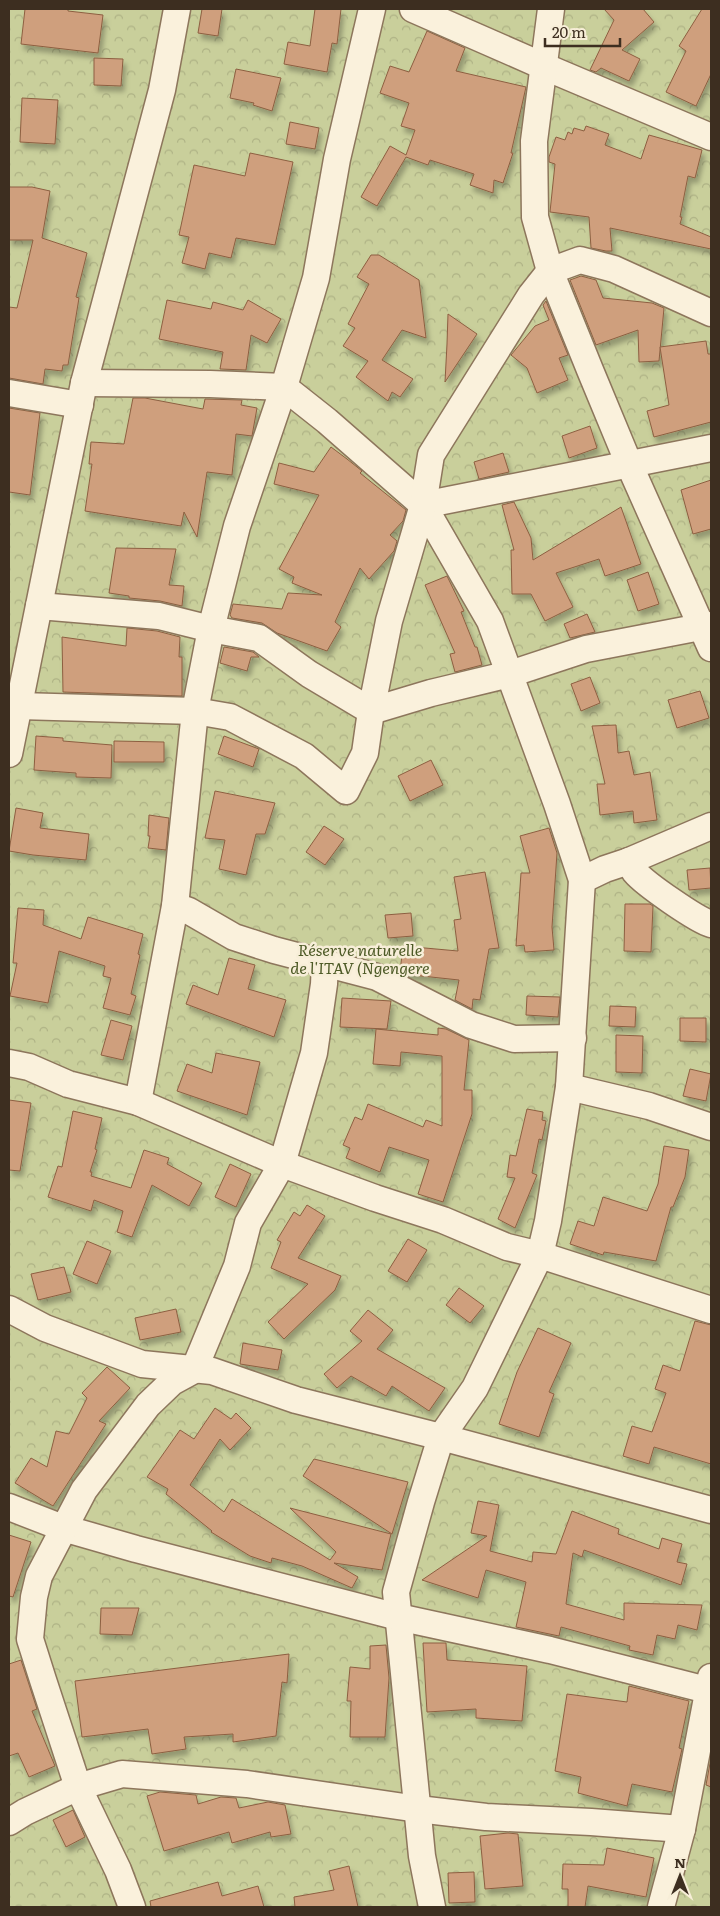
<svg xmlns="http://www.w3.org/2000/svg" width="720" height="1916" font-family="Literata,serif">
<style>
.forest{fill:url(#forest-crowns)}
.building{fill:#cf9f7d;stroke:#8d5f41;filter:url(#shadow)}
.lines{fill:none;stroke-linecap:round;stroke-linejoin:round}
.minor-casing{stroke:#8d765c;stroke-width:29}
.minor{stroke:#faf1dc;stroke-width:26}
.labels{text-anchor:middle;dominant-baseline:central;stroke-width:5;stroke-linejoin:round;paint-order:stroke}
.park-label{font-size:16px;font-style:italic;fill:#4d5a26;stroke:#f7eed8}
</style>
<defs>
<pattern id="forest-crowns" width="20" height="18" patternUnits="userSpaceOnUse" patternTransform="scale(1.25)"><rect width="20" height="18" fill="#c9cf9b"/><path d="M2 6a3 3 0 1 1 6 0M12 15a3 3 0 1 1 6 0" fill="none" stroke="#aeb285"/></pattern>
<filter id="shadow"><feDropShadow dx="3" dy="5.5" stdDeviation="2.5" flood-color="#0004"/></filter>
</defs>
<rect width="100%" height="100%" fill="#f0e4c8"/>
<rect class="forest" x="9" y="9" width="702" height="1898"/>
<g class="building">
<polygon points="25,9 68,9 68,11 103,15 98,53 21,44"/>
<polygon points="202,9 222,9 218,36 198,33"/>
<polygon points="315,9 341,9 337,44 332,43 327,72 284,64 288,42 310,46"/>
<polygon points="604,9 643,9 654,22 622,50 640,59 629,81 601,68 596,72 590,70 614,20"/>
<polygon points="702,9 711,9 711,74 696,106 666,92 686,51 679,46"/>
<polygon points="427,31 465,48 456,71 526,87 511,153 513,153 503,183 494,180 493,193 470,185 474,174 430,160 428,165 406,157 377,206 361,197 390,146 406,155 415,130 401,126 409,103 380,93 390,66 409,72"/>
<polygon points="94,58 123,59 121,86 94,85"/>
<polygon points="236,69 281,78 272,111 253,105 254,103 230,98"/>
<polygon points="22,98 58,100 55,144 20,142"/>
<polygon points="290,122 319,128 315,149 286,144"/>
<polygon points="586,126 609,134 605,145 641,159 649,135 702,150 695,178 688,176 680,217 682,217 680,224 711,237 711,249 610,228 612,251 606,251 591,248 589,217 550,212 555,164 549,162 549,157 556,137 565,140 568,132 572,134 574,128 584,131"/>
<polygon points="250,153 293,162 275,245 236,238 231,258 209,253 205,269 182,263 189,237 179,235 194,165 245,176"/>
<polygon points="9,187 32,187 50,191 42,238 87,253 76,297 79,298 68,365 63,365 62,371 45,369 43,384 9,378 9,307 17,308 33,240 9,240"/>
<polygon points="371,255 379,255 419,280 426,338 402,330 382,360 413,379 400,397 392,392 388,401 356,377 368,361 343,346 355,328 348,324 369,284 357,277"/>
<polygon points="581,276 596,280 603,298 652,303 664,308 659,361 639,362 638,330 596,345 570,280"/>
<polygon points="167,300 211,309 213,302 243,310 248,300 281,319 267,343 251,335 246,370 220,369 223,352 159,339"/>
<polygon points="546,301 568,355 559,358 568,380 537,393 527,368 511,355 535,326 549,320 543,305"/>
<polygon points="448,314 477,334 445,382 447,344"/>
<polygon points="706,341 708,354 711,354 711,422 654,437 647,411 669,405 660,347"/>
<polygon points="133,398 145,398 203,409 205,399 242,400 241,405 257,408 252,436 236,434 232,475 207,472 197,537 184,512 181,526 85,511 92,464 89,464 91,442 124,444"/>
<polygon points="9,408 40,413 30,495 9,492"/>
<polygon points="590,426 597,448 569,458 562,436"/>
<polygon points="331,447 347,459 362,471 360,473 406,510 403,521 390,535 397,541 394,551 369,579 360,568 335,622 341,627 327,651 277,633 262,623 232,618 230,615 233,604 282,609 288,593 322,595 292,583 294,577 279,569 319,495 274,484 279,463 314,472"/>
<polygon points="503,453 509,472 479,479 474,462"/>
<polygon points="711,480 711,529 693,534 681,490"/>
<polygon points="514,502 531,538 533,560 621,507 641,564 605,576 599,559 556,573 573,607 545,621 531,594 512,594 511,550 514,550 502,505"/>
<polygon points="116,548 176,549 169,585 184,586 182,606 160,601 129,598 129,596 109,593"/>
<polygon points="648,572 659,604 638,611 627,580"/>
<polygon points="447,576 464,611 461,612 475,647 477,647 482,665 455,672 450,654 455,653 425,585"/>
<polygon points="587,614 595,632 570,638 564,624"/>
<polygon points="127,628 157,631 180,637 179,657 182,657 182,696 63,692 62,637 126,646"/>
<polygon points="224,647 253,652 259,657 251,657 247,671 220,663"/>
<polygon points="590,677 600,703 581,711 571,684"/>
<polygon points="700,691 709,718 677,728 668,700"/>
<polygon points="616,725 618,753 629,751 634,775 650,772 657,820 634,823 633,811 600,815 597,784 605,784 592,726"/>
<polygon points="36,736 63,738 63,741 112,745 111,778 76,777 76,773 34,770"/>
<polygon points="224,736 259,749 253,767 218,754"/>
<polygon points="114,741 164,742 164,762 114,762"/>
<polygon points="431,760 443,785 410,801 398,776"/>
<polygon points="215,791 275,803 265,834 256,834 246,875 219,869 225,840 205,838"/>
<polygon points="16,808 43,813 40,828 89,834 86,860 33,855 9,851"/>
<polygon points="149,815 169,818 166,850 148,848 150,836 148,836"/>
<polygon points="324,826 344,839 325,865 306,852"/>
<polygon points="549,828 557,853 552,927 554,950 525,952 524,945 516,946 521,873 530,873 520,836"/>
<polygon points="710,868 711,888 689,890 687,870"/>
<polygon points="485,872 499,948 489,949 480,1000 473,999 472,1009 455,1000 459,980 403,974 400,972 403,946 458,951 454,920 461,919 454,877"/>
<polygon points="625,904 650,904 653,906 651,952 624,951"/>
<polygon points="18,908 44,910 43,925 81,939 88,917 143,934 138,954 140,955 131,994 136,996 130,1015 103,1008 111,978 103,976 105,966 59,951 48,1003 10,996 17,963 13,963"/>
<polygon points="411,913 413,936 388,938 385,915"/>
<polygon points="229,958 255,965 248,989 286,1000 274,1037 186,1004 193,985 218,995"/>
<polygon points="527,996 560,997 558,1017 526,1015"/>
<polygon points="342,998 391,1001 387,1029 340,1027"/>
<polygon points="610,1006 636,1007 635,1027 609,1026"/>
<polygon points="680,1018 706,1018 706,1042 680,1041"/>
<polygon points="111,1020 132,1026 123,1060 101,1055"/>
<polygon points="438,1028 446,1029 469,1040 464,1090 472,1090 472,1114 443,1202 418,1194 429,1160 389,1147 380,1172 346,1158 350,1148 343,1145 355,1117 362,1120 368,1104 423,1127 426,1120 442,1126 442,1056 401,1052 400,1066 373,1064 376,1029 438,1035"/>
<polygon points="616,1035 643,1036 642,1073 616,1072"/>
<polygon points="216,1053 260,1062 247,1115 177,1091 187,1064 212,1073"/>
<polygon points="690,1069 711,1074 706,1101 683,1096"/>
<polygon points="9,1100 31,1103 20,1171 9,1170"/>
<polygon points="527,1109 543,1112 542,1120 546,1121 542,1140 539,1139 532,1173 537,1175 515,1228 498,1219 515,1178 507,1177 510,1155 516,1156"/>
<polygon points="73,1111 102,1118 95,1149 97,1150 90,1172 92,1172 91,1176 131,1188 144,1150 169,1158 167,1164 202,1183 189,1206 152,1185 132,1237 117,1232 123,1211 94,1200 91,1211 48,1197 58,1166 62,1167"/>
<polygon points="664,1146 689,1150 685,1177 673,1207 671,1207 656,1261 604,1252 603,1255 570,1244 578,1221 594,1226 603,1197 647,1211 658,1184"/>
<polygon points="230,1164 251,1174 236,1207 215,1197"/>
<polygon points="307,1205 325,1216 298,1258 341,1276 335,1290 284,1339 268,1322 308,1284 271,1268 281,1242 277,1240 294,1212 300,1216"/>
<polygon points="408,1239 427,1250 407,1282 388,1271"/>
<polygon points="87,1241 111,1251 97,1284 73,1274"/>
<polygon points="64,1267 71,1292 38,1300 31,1274"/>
<polygon points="459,1288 484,1306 470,1323 446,1305"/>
<polygon points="176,1309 181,1332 140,1340 135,1318"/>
<polygon points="368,1310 393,1330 377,1349 445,1388 429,1411 392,1386 386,1396 351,1376 337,1388 324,1374 362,1341 350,1331"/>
<polygon points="695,1321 711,1325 711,1464 654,1447 649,1464 623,1456 632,1426 652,1432 666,1393 655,1389 663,1365 680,1371"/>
<polygon points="538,1328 571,1343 549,1392 554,1394 539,1437 499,1424 517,1372"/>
<polygon points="243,1343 282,1350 278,1370 240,1364"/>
<polygon points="107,1367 130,1388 99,1421 106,1424 53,1506 15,1483 31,1458 47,1467 56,1431 69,1434 87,1398 82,1393"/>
<polygon points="215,1408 231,1419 236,1413 251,1428 230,1450 220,1439 190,1485 224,1512 232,1499 330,1560 336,1552 290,1508 391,1534 382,1570 334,1563 358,1577 352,1588 302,1566 272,1558 271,1563 250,1556 211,1532 212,1531 166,1494 168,1489 147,1477 180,1430 194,1439"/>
<polygon points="314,1459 408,1482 392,1534 303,1476"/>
<polygon points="478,1501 499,1505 490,1551 532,1562 533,1552 556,1554 572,1511 619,1529 618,1534 659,1549 662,1538 682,1544 677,1562 687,1564 681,1585 584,1550 582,1557 573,1553 566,1604 624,1620 624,1603 702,1605 697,1630 678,1625 675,1639 657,1635 653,1655 629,1650 630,1646 561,1627 559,1636 516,1627 526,1582 486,1570 478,1598 422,1580 487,1536 471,1533"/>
<polygon points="9,1535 31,1542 13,1597 9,1596"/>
<polygon points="101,1608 139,1608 132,1635 100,1634"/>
<polygon points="423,1643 446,1643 447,1660 527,1666 522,1721 476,1718 476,1709 427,1712"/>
<polygon points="386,1645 389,1678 385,1737 350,1737 351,1701 347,1701 350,1667 370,1669 370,1646"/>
<polygon points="289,1654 287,1683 282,1682 276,1736 233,1742 233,1734 184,1737 186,1749 152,1754 148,1729 82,1737 75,1681"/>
<polygon points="21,1660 37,1709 32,1711 55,1766 29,1777 18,1753 9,1756 9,1664"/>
<polygon points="629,1686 689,1701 679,1748 682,1749 672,1792 632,1784 627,1806 578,1793 581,1777 555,1771 567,1694 627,1702"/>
<polygon points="711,1758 711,1787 706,1785"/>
<polygon points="160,1792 196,1795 198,1804 221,1797 236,1798 239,1808 268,1802 285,1805 291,1834 271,1837 270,1832 232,1843 229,1832 164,1851 147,1796"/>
<polygon points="73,1810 85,1837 66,1847 53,1820"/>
<polygon points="508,1833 518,1834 523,1886 485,1889 480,1836"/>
<polygon points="607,1848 654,1858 646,1897 588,1886 585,1907 568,1907 568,1889 562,1889 563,1864 604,1865"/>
<polygon points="349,1866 358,1907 295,1907 294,1897 334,1890 329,1871"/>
<polygon points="474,1872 475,1902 449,1903 448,1873"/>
<polygon points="218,1882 222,1896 258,1886 264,1907 151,1907 150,1901"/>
</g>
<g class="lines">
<g class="minor-casing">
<g id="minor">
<polyline points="413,9 543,66 711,137"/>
<polyline points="551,9 534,141 535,217 550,271 590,370 629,464 711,648"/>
<polyline points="84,383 210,384 284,387 327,421 423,505 490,621 557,804 582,880 569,1087 548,1221 540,1255 475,1388 441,1437 421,1502 396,1592 422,1856 432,1907"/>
<polyline points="9,393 80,405"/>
<polyline points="423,505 711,448"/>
<polyline points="39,606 159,616 211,629 259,638 309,674 371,711 431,693 510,674 586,649 711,625"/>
<polyline points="19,706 195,711 230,717 304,756 346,791 365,753 371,711 389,621 423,505 431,455 531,295 550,271 580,260 614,269 711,313"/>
<polyline points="9,754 84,383 162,90 177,9"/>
<path d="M 629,861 C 631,865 633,869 635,872 C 645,884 697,920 711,924"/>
<polyline points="582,880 605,869 629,861 711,826"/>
<polyline points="175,906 189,911 234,937 274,950 377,977 471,1025 514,1039 573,1038"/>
<polyline points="9,1063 29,1067 68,1084 138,1102 282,1164 375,1198 443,1220 507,1247 540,1255 711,1310"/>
<polyline points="569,1087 649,1106 711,1127"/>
<polyline points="138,1102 175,906 195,711 211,629 237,526 284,387 316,278 337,159 372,9"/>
<polyline points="9,1309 45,1328 142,1364 212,1371 296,1400 441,1437 711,1510"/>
<polyline points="9,1507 63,1528 136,1549 398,1617 550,1650 711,1691"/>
<polyline points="9,1822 25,1812 78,1787 122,1774 247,1784 418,1809 486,1817 591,1822 682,1829"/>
<polyline points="132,1907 118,1870 78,1787 43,1680 30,1639 34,1597 39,1576 84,1490 148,1405 172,1382 194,1370 237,1266 248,1223 282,1164 314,1053 324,984 325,963"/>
<polyline points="661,1907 682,1829 711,1677"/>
</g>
</g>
<use href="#minor" class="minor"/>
</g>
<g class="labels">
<g class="park-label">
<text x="360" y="949">Réserve naturelle<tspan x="360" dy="18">de l'ITAV (Ngengere</tspan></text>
</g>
</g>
<rect width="720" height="1916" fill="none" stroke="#3d2e20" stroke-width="20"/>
<g transform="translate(680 1876)" stroke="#f7eed8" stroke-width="4" paint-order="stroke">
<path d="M0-4L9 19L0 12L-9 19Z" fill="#3d2e20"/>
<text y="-8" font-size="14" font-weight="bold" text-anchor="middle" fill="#3d2e20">N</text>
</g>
<path d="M545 38v8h75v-8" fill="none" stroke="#3d2e20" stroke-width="2.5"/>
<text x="552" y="38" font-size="15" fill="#3d2e20" stroke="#f7eed8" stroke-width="4" paint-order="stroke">20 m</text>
</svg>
